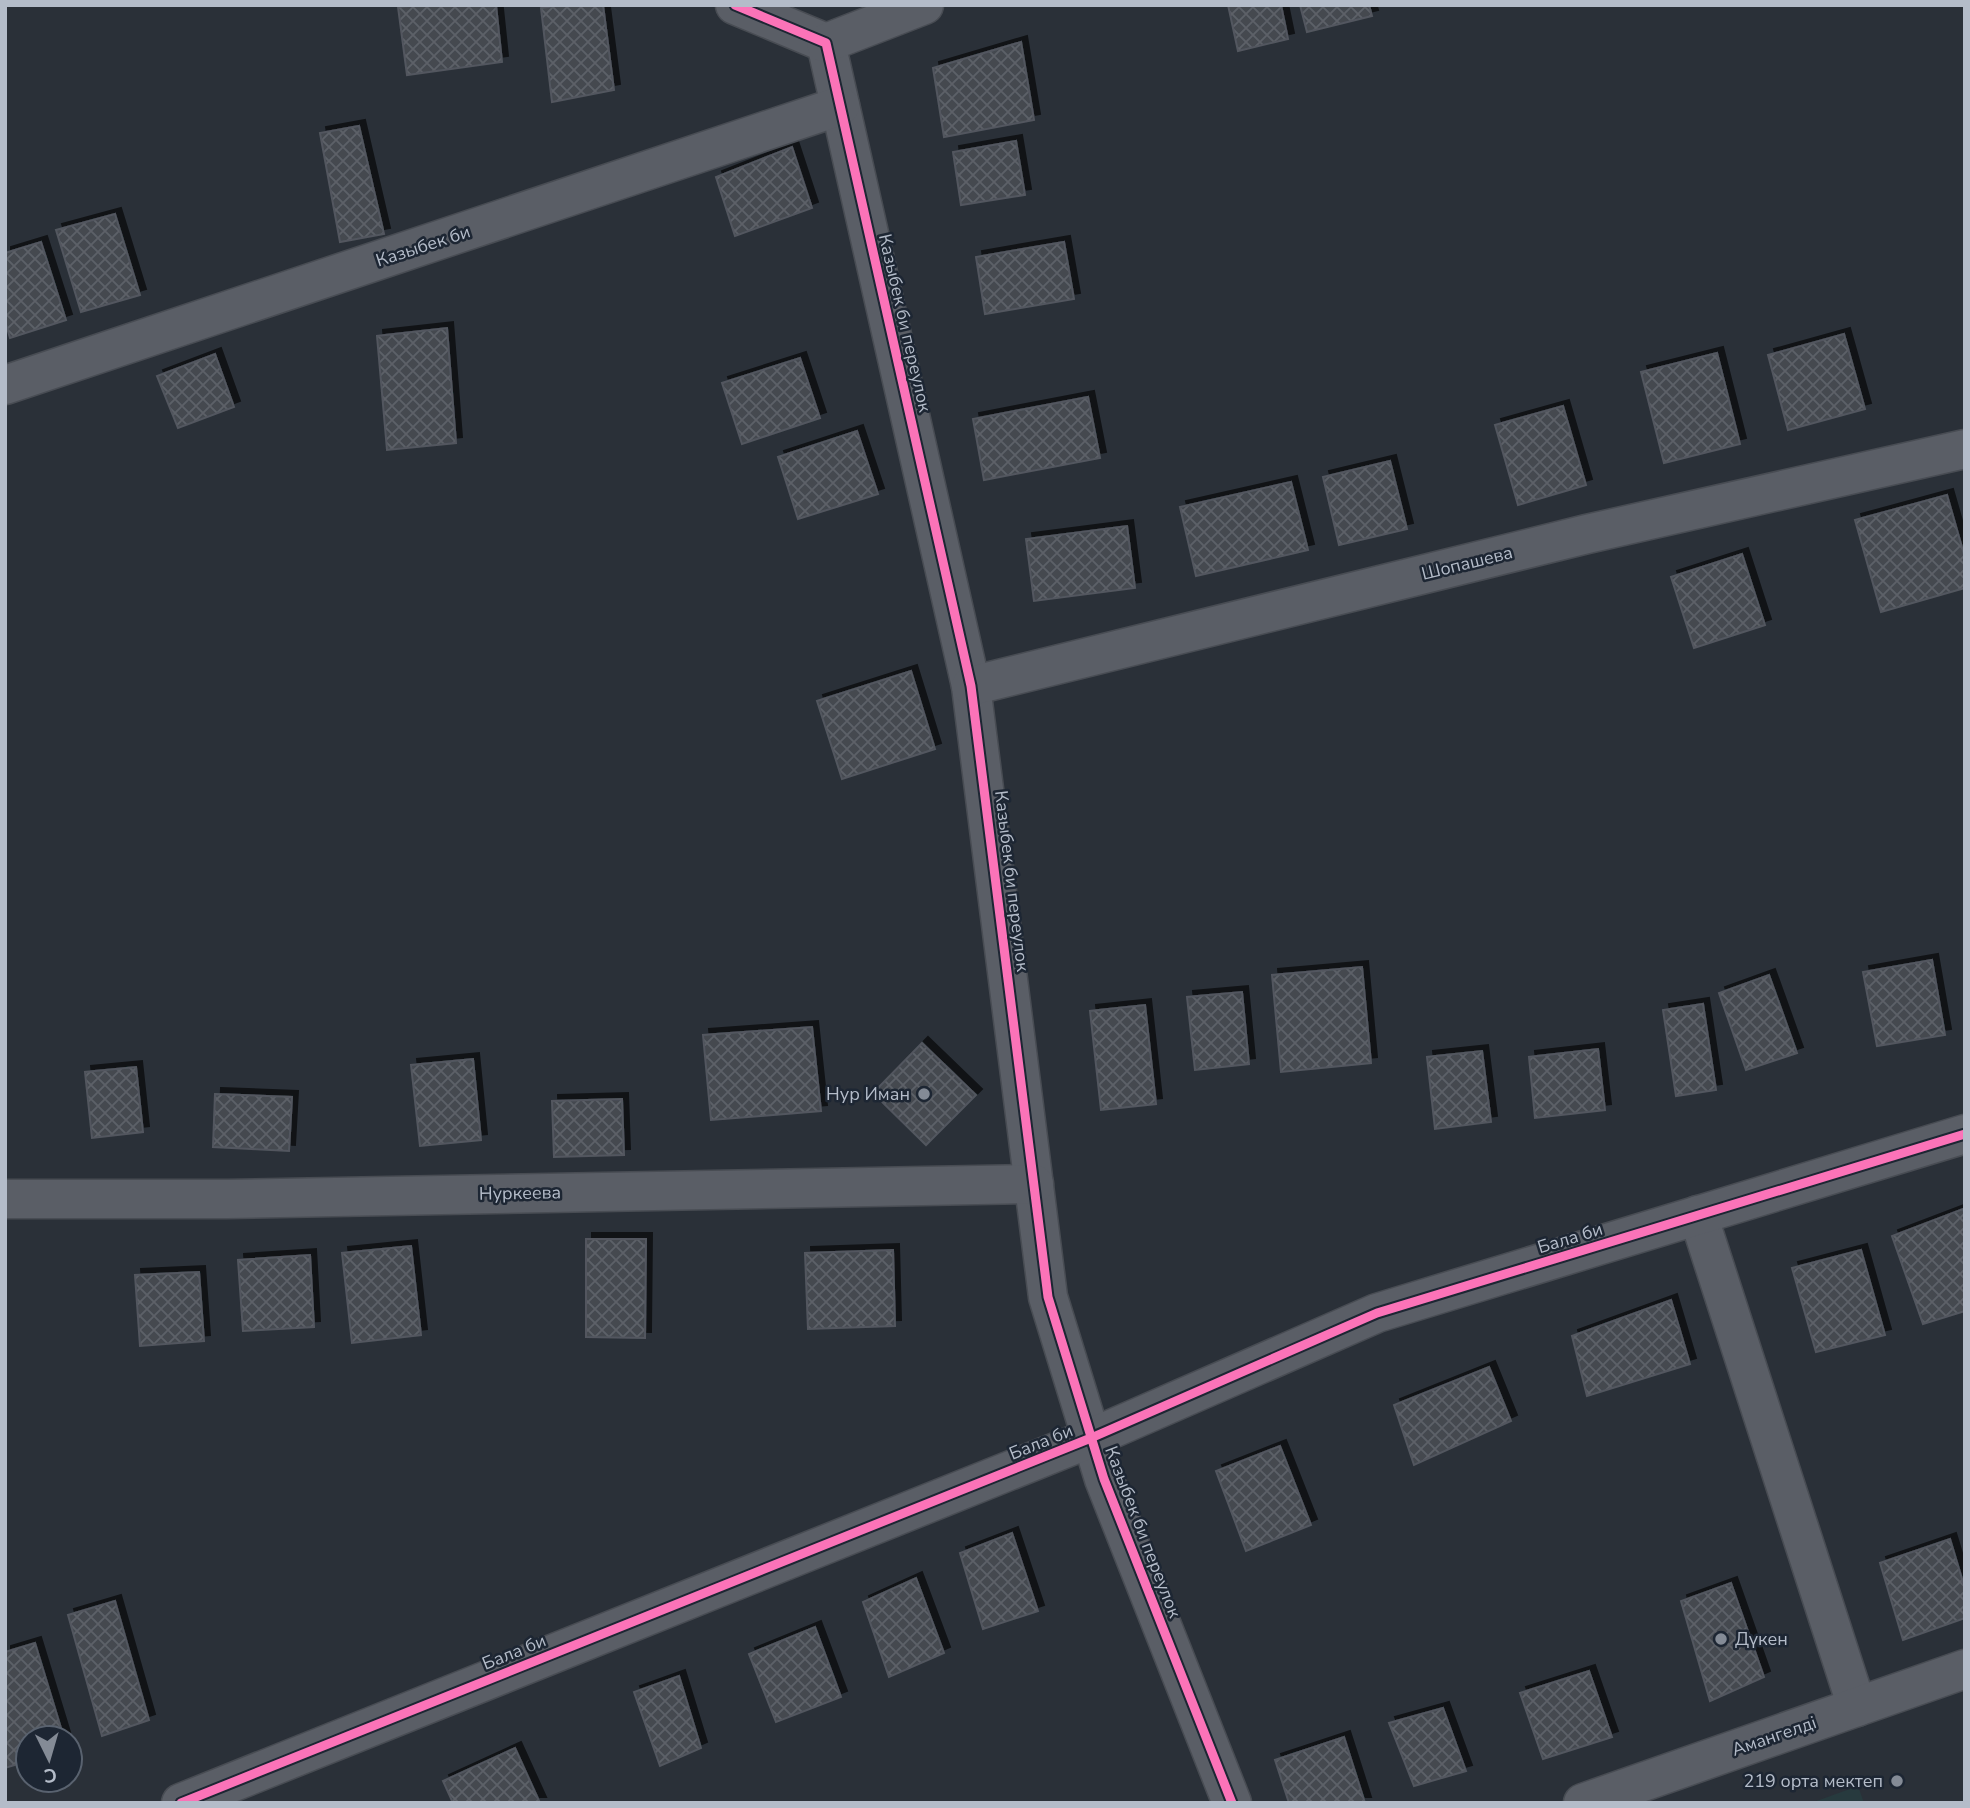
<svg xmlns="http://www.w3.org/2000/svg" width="1970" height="1808" font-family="'Nunito Sans',sans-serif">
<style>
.garden{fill:#273a3e}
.building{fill:url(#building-cross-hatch);stroke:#52575f;stroke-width:2;filter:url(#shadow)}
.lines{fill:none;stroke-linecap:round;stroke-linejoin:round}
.minor-casing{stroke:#484c53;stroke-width:41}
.minor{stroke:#5a5e66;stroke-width:38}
.cycleway-casing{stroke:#1d2633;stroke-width:13}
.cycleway{stroke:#fb73b8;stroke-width:9}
.poi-dot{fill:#848b96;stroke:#1d2633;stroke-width:2.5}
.labels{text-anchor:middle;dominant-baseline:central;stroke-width:5;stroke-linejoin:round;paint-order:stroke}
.street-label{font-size:18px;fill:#b4bcc9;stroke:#1d2633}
.poi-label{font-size:18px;fill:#b4bcc9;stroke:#1d2633;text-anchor:end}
</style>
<defs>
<pattern id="building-cross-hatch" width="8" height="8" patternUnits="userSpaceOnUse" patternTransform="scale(1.75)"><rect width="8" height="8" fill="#444950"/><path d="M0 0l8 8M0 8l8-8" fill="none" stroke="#5d6168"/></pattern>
<filter id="shadow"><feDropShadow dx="6" dy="-6" stdDeviation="0" flood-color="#0009"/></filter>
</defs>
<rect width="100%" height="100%" fill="#2a3038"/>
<polygon class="garden" points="1858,1786 1864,1803 1811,1803"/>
<g class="building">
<polygon points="418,5 496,5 502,62 407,75 398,7"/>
<polygon points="562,5 603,5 614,90 552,102 541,8"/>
<polygon points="1228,5 1281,5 1288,39 1238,51"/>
<polygon points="1300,5 1369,5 1372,16 1307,32"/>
<polygon points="1021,42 1034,120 944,137 933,68"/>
<polygon points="359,126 384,234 340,242 320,133"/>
<polygon points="1016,141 1025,195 961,205 953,152"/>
<polygon points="792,147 812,208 735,236 716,177"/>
<polygon points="115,214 140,295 81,312 56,230"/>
<polygon points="41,242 66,320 10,338 5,321 5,253"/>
<polygon points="1064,242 1074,299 985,314 976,257"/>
<polygon points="447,328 456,443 387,450 377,336"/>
<polygon points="1844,334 1865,409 1788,430 1768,355"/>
<polygon points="1717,353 1740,444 1664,463 1641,372"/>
<polygon points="215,354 234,407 178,428 157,376"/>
<polygon points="800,358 820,418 742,444 722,383"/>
<polygon points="1088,397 1100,458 984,480 973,419"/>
<polygon points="1563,406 1586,485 1518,505 1495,425"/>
<polygon points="857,431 878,494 798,519 778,457"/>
<polygon points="1390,461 1407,529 1339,545 1323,477"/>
<polygon points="1291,482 1308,550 1196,576 1180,507"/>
<polygon points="1947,495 1965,558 1965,588 1881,612 1855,520"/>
<polygon points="1127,526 1135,588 1034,601 1026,539"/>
<polygon points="1742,554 1765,625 1694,648 1671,577"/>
<polygon points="911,671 935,749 842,779 817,701"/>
<polygon points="1932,960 1945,1035 1877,1046 1863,972"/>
<polygon points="1362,967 1371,1063 1281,1072 1272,975"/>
<polygon points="1769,975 1797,1053 1746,1070 1719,993"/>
<polygon points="1242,992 1249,1064 1195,1070 1187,997"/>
<polygon points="1703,1004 1716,1090 1676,1096 1663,1010"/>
<polygon points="1145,1005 1156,1104 1101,1110 1090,1011"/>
<polygon points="812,1027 821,1111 711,1120 703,1035"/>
<polygon points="922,1043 976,1095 926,1145 873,1093"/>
<polygon points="1598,1049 1605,1110 1535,1118 1529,1057"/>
<polygon points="1482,1051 1491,1122 1435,1129 1427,1057"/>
<polygon points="473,1059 481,1140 420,1146 411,1065"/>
<polygon points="136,1067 143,1132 92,1138 85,1072"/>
<polygon points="215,1094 292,1097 289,1151 213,1147"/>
<polygon points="622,1099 624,1155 554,1157 552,1101"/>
<polygon points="1963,1209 1965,1215 1965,1311 1923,1324 1892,1236"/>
<polygon points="586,1239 646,1239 645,1338 586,1337"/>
<polygon points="411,1246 421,1335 352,1343 342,1253"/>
<polygon points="893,1250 895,1326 808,1329 805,1253"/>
<polygon points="1861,1250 1885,1335 1816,1352 1792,1268"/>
<polygon points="310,1255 314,1327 243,1331 238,1260"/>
<polygon points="199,1272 204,1341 140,1346 135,1275"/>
<polygon points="1671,1300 1690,1364 1587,1396 1572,1336"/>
<polygon points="1489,1367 1511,1421 1414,1465 1394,1405"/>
<polygon points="1280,1446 1311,1525 1246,1551 1216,1471"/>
<polygon points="1012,1533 1038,1611 983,1629 960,1553"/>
<polygon points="1950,1539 1965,1589 1965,1618 1903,1640 1880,1563"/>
<polygon points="916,1578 944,1653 889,1677 863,1602"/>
<polygon points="1731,1583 1764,1677 1710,1701 1681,1601"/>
<polygon points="115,1601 149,1720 102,1736 68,1615"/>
<polygon points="815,1627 841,1697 776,1722 749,1654"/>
<polygon points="35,1643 64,1738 28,1738 28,1761 5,1768 5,1652"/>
<polygon points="1589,1671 1612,1737 1543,1759 1520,1693"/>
<polygon points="679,1676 701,1748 660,1766 634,1692"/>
<polygon points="1443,1708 1466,1771 1414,1786 1389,1723"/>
<polygon points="1344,1737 1365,1803 1289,1803 1275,1760"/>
<polygon points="515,1748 540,1803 453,1803 443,1781"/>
</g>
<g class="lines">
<g class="minor-casing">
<g id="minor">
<polyline points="735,5 826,43 971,686 1048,1297 1104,1479 1232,1803"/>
<polyline points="826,43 924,5"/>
<polyline points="5,385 840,106"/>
<polyline points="971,686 1587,534 1965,449"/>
<polyline points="5,1199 227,1199 1034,1184"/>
<polyline points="1698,1215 1857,1707"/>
<polyline points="181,1803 1091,1438 1377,1313 1965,1134"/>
<polyline points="1583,1803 1965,1669"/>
</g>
</g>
<use href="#minor" class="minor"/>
<g class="cycleway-casing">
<g id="cycleway">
<polyline points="735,5 826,43 971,686 1048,1297 1104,1479 1232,1803"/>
<polyline points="181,1803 1091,1438 1377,1313 1965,1134"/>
</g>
</g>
<use href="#cycleway" class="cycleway"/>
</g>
<g class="poi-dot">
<circle cx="924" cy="1094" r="7"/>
<circle cx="1721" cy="1639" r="7"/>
<circle cx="1897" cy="1781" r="7"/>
</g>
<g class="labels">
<g class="street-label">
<text transform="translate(423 246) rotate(-18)">Казыбек би</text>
<text transform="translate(905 323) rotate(77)">Казыбек би переулок</text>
<text transform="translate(1467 563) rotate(-14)">Шопашева</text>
<text transform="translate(1012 881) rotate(83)">Казыбек би переулок</text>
<text transform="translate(520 1193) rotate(-1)">Нуркеева</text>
<text transform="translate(1570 1238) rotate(-17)">Бала би</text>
<text transform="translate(1041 1442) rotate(-22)">Бала би</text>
<text transform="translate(1143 1532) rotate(69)">Казыбек би переулок</text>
<text transform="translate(514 1652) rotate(-22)">Бала би</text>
<text transform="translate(1774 1736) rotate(-19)">Амангелді</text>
</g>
<g class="poi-label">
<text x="910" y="1094">Нур Иман</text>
<text x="1735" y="1639" text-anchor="start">Дүкен</text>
<text x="1883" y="1781">219 орта мектеп</text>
</g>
</g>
<rect width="1970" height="1808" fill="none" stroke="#b4bcc9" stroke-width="14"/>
<g transform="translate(49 1759) rotate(175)"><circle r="33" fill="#1d2633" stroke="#59626f" stroke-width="2"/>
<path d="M0-5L12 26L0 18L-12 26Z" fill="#848b96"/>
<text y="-10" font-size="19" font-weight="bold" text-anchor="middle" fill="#b4bcc9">С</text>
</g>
</svg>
